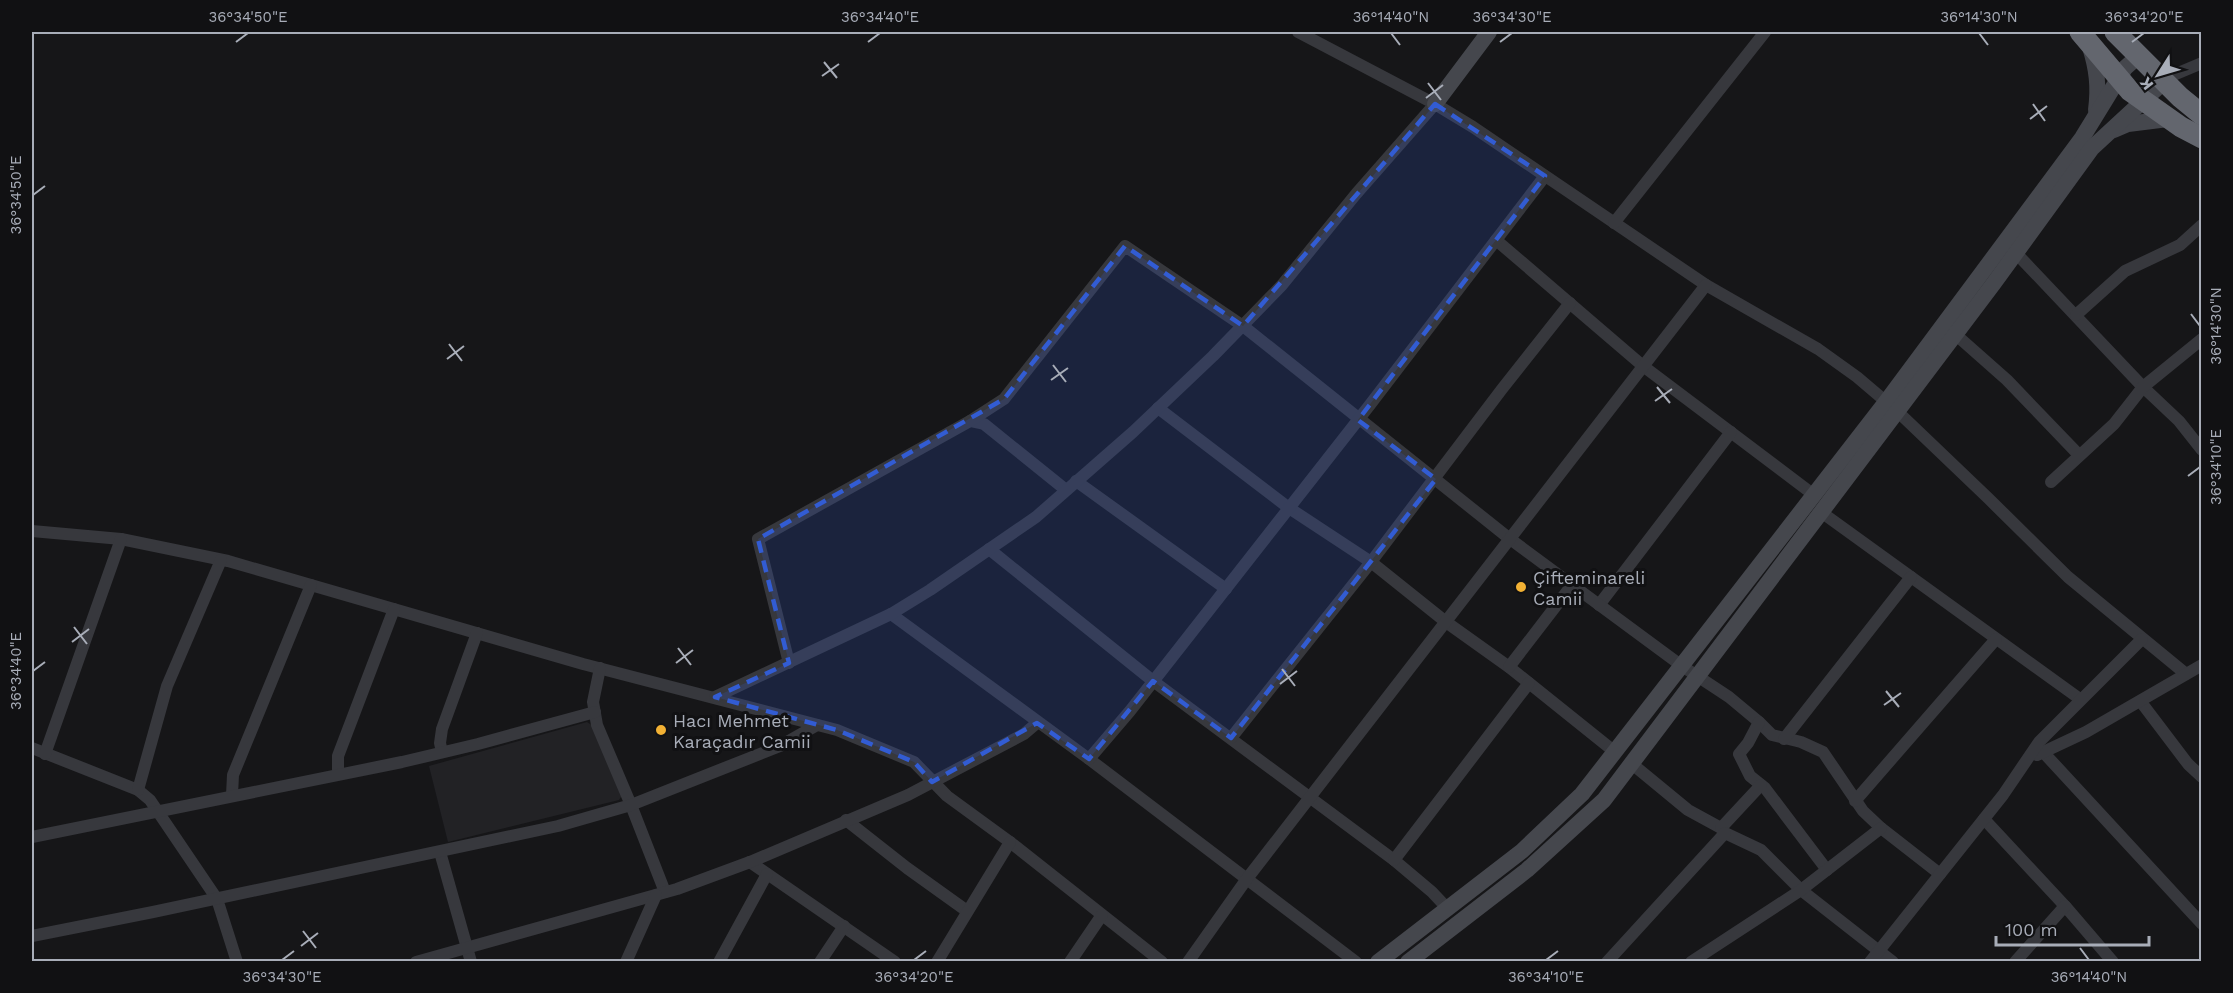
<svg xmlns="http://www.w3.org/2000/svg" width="2233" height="993" font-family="'Work Sans',sans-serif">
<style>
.built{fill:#222225}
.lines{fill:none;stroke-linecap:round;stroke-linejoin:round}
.street{stroke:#37383d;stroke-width:12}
.secondary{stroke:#45474d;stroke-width:16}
.highway{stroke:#63666e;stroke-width:21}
.marked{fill:#325cd3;fill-opacity:0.2;stroke:#325cd3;stroke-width:4.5;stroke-dasharray:12 8;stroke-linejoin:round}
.ticks{fill:none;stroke:#a8adb8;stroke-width:2}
.poi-dot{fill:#f2b134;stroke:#111113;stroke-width:2}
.labels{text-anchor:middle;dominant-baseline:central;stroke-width:6;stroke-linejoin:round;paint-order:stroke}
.poi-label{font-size:18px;fill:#a8adb8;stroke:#111113;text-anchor:start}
.neatline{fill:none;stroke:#a8adb8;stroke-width:2}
.ticks-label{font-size:15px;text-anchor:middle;fill:#a8adb8}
</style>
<rect width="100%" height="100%" fill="#161618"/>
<polygon class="built" points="587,722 593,726 623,794 619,800 448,842 429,766"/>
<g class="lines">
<g class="street">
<polyline points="1298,32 1435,104 1473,127 1706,285 1818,349 1857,377 1897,411 1988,498 2068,577 2186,674"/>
<polyline points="2164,79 2202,63"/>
<polyline points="1614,223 1765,32"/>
<polyline points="1496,240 1643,366 1814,495"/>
<polyline points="2016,253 2143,387 2179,421 2202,450"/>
<polyline points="2076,315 2125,271 2180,245 2202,225"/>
<polyline points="1955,334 2007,380 2079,455"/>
<polyline points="1158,408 1289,508 1371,562 1446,622 1509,667 1615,752"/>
<polyline points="970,421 984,424 1066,490"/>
<polyline points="1076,481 1226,589"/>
<polyline points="2051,482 2114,424 2143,387 2202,339"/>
<polyline points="1821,512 2080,699"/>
<polyline points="32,531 121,539 228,561 583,664 837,730 914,762 947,796 1010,842 1162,962"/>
<polyline points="989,549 1153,681 1394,860 1432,892 1447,908"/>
<polyline points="1599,605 1731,432"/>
<polyline points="891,614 1089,759 1356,962"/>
<polyline points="789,663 758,539 970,421 1004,399 1125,246 1243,326 1510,539 1682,666 1729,697 1759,722 1772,735 1801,742 1823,752 1863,811 1881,828 1940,874"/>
<polyline points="1509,667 1572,585"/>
<polyline points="600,668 593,702 597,725 631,805 665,892"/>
<polyline points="715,697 891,614 930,590 1036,517 1133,432 1213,356 1282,285 1356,194 1435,104"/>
<polyline points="2141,702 2188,764 2202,777"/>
<polyline points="1759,722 1748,743 1739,754 1750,776 1765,788 1827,870"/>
<polyline points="1231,738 1371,562 1502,389 1570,303"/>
<polyline points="1784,739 1911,577"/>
<polyline points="32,748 138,790 150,800 217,899 237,962"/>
<polyline points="442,752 440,743 442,729 477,633"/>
<polyline points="2044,753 2202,924"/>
<polyline points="45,754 121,539"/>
<polyline points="2037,755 2086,732 2202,665"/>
<polyline points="1089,759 1130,711 1369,406 1545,176"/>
<polyline points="1631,763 1688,810 1721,828 1725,833 1761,850 1801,890 1893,962"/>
<polyline points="338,774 338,756 394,609"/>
<polyline points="138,790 167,686 221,560"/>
<polyline points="232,795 233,775 311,585"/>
<polyline points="1855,801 1996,639"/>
<polyline points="1984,819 2065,906 2113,962"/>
<polyline points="846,820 907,868 967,911"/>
<polyline points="1721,828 1761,785"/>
<polyline points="32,837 402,762 478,744 595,712"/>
<polyline points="440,852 471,962"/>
<polyline points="1394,860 1529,683"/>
<polyline points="750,862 895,962"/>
<polyline points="32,936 153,912 558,826 631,805 780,746 817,725"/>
<polyline points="416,962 677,889 750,862 908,795 1024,734 1037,723"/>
<polyline points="626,962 656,895"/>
<polyline points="719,962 767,874"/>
<polyline points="820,962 844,926"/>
<polyline points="937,962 1010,842"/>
<polyline points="1070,962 1102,915"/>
<polyline points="1188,962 1246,880 1706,285"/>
<polyline points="1607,962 1725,833"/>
<polyline points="1691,962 1801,890 1881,828"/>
<polyline points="1870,962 2003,795 2039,742 2142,639"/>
<polyline points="2015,962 2065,906"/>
</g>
<g class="secondary">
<path d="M 2090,47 C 2097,69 2099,87 2096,110"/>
<polyline points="1435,104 1489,32"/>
<polyline points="2114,130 2128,124 2168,119"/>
<polyline points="1378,962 1522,851 1582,794 1886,402 2082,138 2125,68 2134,60 2141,58"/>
<polyline points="1408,962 1527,870 1604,800 1994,283 2092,148 2157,88 2164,79"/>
</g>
<g class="highway">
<polyline points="2080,32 2130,91 2181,127 2202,138"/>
<polyline points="2115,32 2180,97 2202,115"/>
</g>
</g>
<path class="marked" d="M 1435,104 L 1545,176 L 1358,420 L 1436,479 L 1231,738 L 1153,681 L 1089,759 L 1037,723 L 932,782 L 914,762 L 837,730 L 715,697 L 789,663 L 758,539 L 1004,399 L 1125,246 L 1243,326 Z"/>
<path class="ticks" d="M 1391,33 L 1400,45M 1979,33 L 1988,45M 236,42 L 248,33M 868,42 L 880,33M 1500,42 L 1512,33M 2132,42 L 2144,33M 824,62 L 837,78M 822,76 L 839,64M 1428,83 L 1441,100M 1426,98 L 1443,85M 2033,104 L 2045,121M 2030,119 L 2047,106M 33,195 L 45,186M 2191,314 L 2200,326M 449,344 L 462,361M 447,359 L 464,346M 1053,365 L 1066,382M 1051,380 L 1068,368M 1657,387 L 1670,403M 1655,401 L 1672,389M 2188,476 L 2200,467M 74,627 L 87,644M 72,642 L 89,629M 678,648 L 691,665M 676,663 L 693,650M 1282,669 L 1295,686M 33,671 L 45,662M 1280,684 L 1297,671M 1886,691 L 1899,707M 1884,705 L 1901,693M 303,931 L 316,948M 301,946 L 318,933M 2080,948 L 2089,960M 282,960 L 294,951M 914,960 L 926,951M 1546,960 L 1558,951"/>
<g class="poi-dot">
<circle cx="1521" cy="587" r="6"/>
<circle cx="661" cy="730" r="6"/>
</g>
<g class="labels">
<g class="poi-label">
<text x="1533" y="577">Çifteminareli<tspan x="1533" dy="21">Camii</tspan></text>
<text x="673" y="720">Hacı Mehmet<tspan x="673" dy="21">Karaçadır Camii</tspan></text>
</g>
</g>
<rect width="2233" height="993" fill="none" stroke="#111113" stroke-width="66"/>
<g transform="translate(2158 75) rotate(233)" stroke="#111113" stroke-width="4.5" paint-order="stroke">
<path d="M0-4.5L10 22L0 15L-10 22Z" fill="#a8adb8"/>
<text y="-9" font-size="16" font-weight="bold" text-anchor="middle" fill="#a8adb8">K</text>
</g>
<path d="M1996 936v9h153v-9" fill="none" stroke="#a8adb8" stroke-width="3"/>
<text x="2005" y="936" font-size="18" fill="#a8adb8" stroke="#111113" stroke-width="4.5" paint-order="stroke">100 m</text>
<rect x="33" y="33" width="2167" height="927" class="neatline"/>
<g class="ticks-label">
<text x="248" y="22">36°34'50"E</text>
<text x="880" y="22">36°34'40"E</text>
<text x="1391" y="22">36°14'40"N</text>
<text x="1512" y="22">36°34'30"E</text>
<text x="1979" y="22">36°14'30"N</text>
<text x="2144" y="22">36°34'20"E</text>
<text transform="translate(16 195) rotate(-90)" y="5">36°34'50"E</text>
<text transform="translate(2216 326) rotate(-90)" y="5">36°14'30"N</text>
<text transform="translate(2216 467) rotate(-90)" y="5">36°34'10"E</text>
<text transform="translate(16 671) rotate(-90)" y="5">36°34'40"E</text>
<text x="282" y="982">36°34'30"E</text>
<text x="914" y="982">36°34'20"E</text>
<text x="1546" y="982">36°34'10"E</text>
<text x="2089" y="982">36°14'40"N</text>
</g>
</svg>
